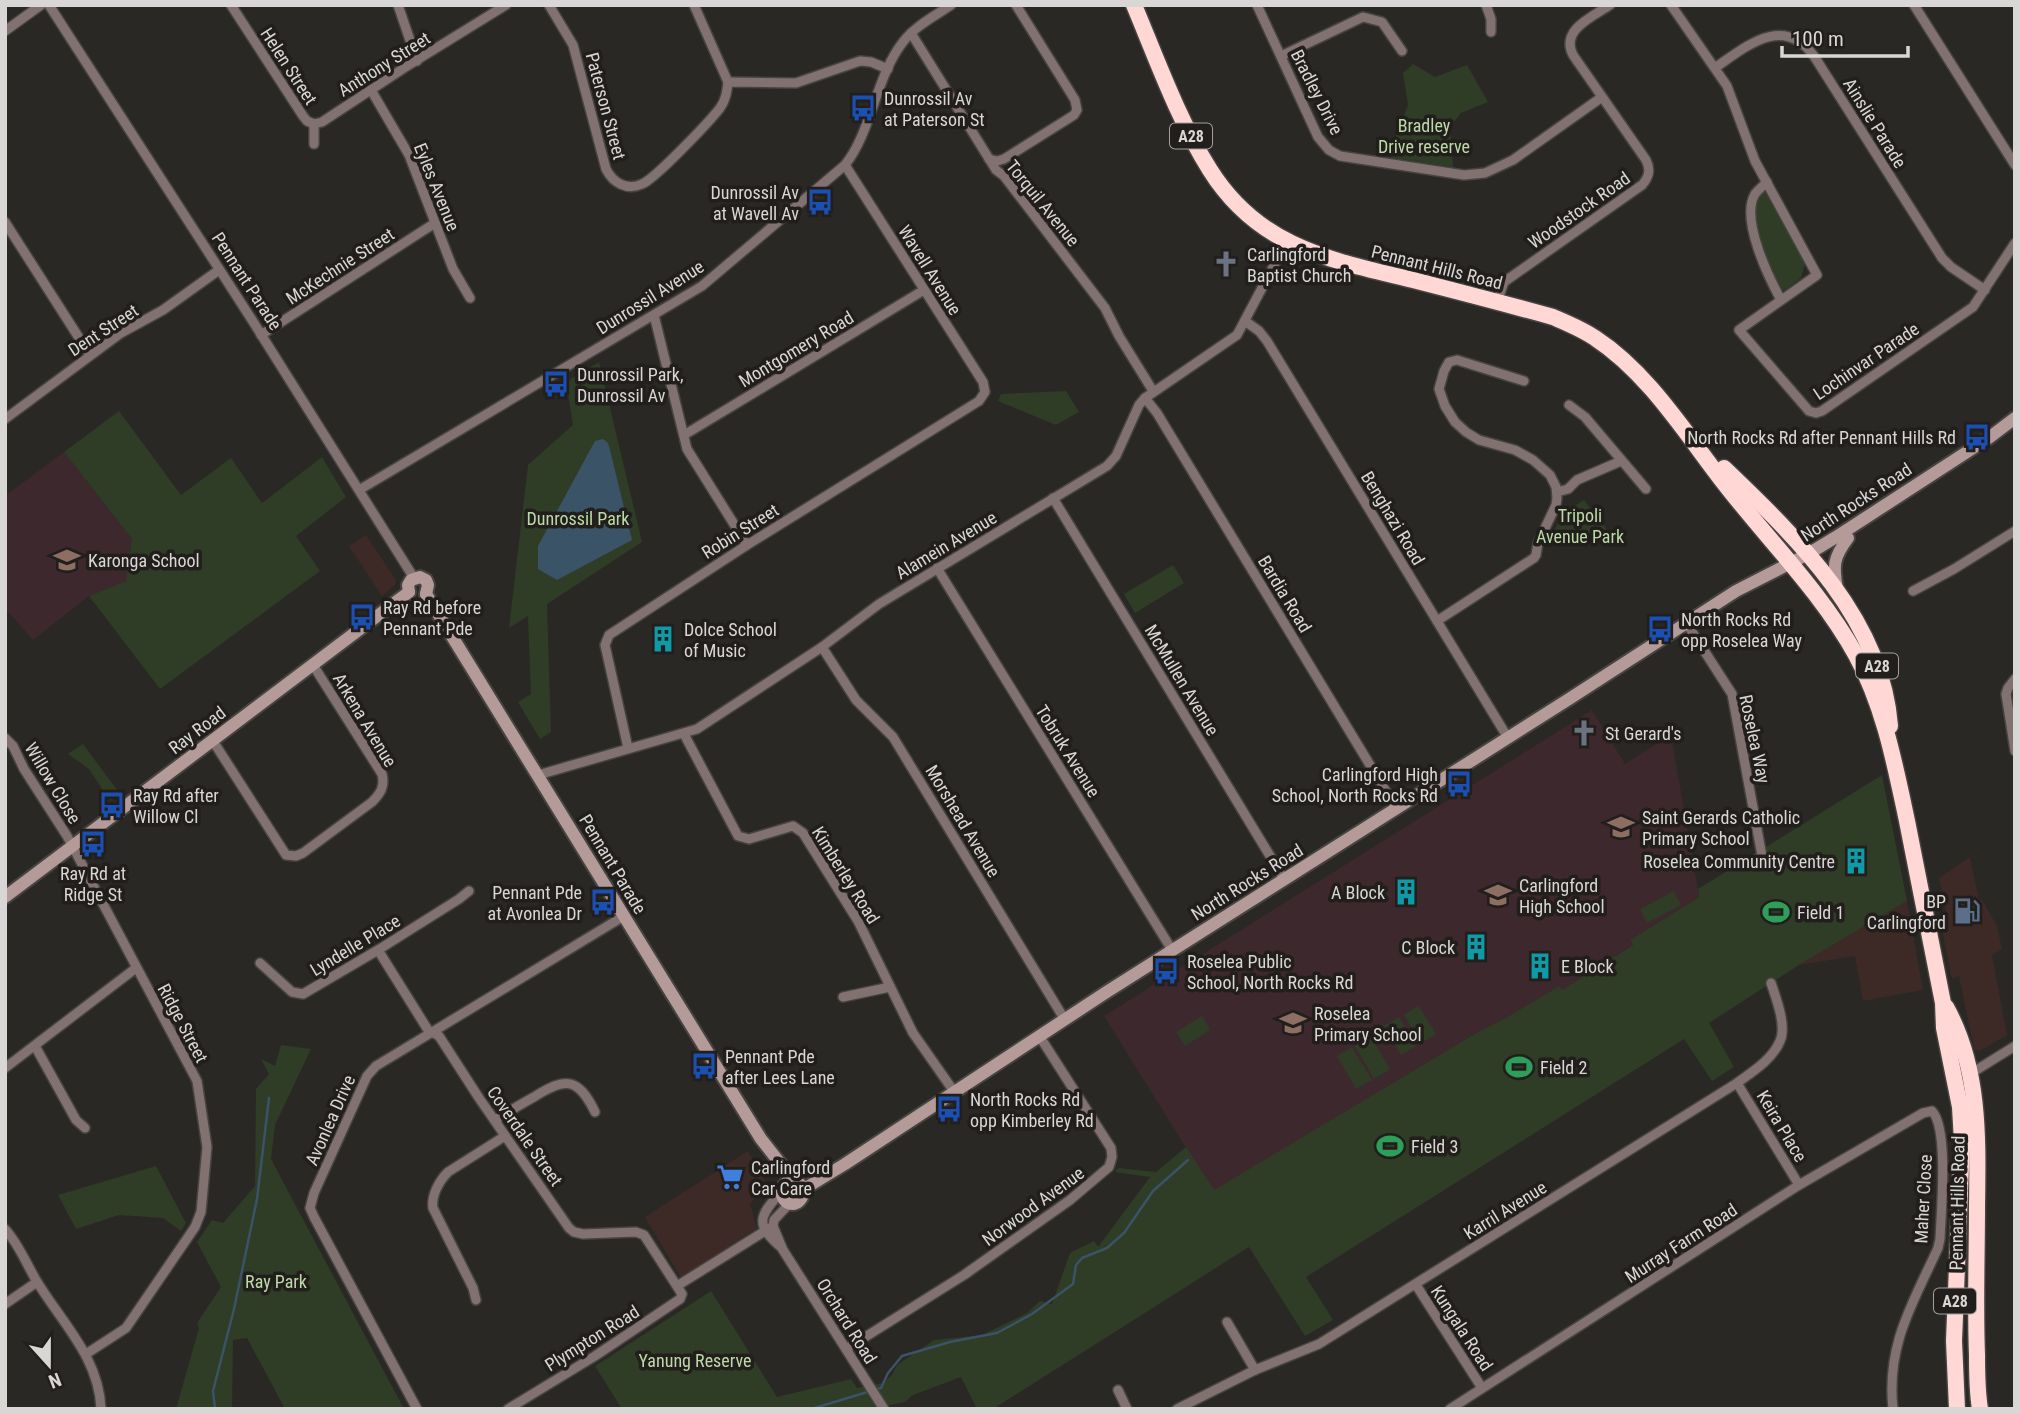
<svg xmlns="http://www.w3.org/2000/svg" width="2020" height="1414" font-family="'Roboto Condensed',sans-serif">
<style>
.commercial{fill:#3d2a26}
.education{fill:#3d292d}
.green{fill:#2f3c26}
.water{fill:#3b5367}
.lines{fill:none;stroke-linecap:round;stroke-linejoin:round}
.stream{stroke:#3b5367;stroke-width:2.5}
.street-casing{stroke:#464440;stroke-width:12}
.secondary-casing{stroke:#464440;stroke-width:16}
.highway-casing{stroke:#464440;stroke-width:19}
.street{stroke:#817170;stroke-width:9}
.secondary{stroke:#b49a99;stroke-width:12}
.highway{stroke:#ffd7d5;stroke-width:16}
.labels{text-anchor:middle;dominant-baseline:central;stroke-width:7;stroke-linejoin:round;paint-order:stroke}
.shield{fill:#211e1b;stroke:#a2a09d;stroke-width:2}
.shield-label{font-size:16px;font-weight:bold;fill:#d9d7d5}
.street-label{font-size:18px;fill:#d9d7d5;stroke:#211e1b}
.poi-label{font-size:18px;fill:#d9d7d5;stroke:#211e1b;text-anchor:start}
.park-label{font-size:18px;fill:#bcdaa8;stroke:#211e1b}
</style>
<rect width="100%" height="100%" fill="#2a2824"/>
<g class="commercial">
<polygon points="366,535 396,580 395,585 382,596 349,546"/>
<polygon points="1970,857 1979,901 1982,900 1997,926 2002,949 1992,955 2007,1035 1980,1051 1974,1049 1959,976 1952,979 1941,925 1948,921 1939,878"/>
<polygon points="1907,901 1923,990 1863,1001 1855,956 1799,965"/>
<polygon points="748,1151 767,1185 750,1204 757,1228 681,1278 645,1217"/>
</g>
<g class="education">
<polygon points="64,452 132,539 126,581 89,596 33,640 5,608 5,496"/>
<polygon points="1592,710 1625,764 1671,735 1699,897 1630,940 1633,945 1562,990 1559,986 1497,1023 1483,1029 1213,1191 1104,1016"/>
</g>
<g class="green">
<polygon points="1413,64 1435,77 1467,65 1488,102 1461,113 1450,127 1453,167 1388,157 1408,105 1403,73"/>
<path d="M 1763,191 L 1769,193 L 1805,263 L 1801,278 L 1785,290 L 1781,290 C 1769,270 1749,225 1755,203 C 1756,199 1758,196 1760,193 Z"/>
<polygon points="599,362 642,542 547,604 551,732 540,739 518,702 531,694 528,616 509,628 528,465 573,425 566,382"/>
<polygon points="1066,391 1079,412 1056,425 998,401 1001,394"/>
<polygon points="119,411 181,495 231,458 262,503 322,457 346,497 296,536 320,571 160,689 89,596 126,581 132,539 64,452"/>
<polygon points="1584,500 1608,531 1587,544 1552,544 1550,540 1563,513"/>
<polygon points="1173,565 1184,583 1135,613 1124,594"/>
<polygon points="83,744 120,794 110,801 89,769 68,754"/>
<polygon points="1882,775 1907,901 1799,965 1709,1023 1734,1067 1712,1081 1684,1039 1306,1277 1333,1320 1305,1336 1249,1247 993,1409 977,1409 961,1377 913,1395 905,1402 869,1409 622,1409 595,1366 711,1291 777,1397 851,1379 857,1388 883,1383 892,1375 897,1365 934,1340 982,1335 1027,1313 1040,1301 1052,1304 1070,1253 1094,1241 1098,1247 1150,1177 1115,1172 1118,1168 1156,1172 1186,1147 1214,1190 1483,1029 1497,1023 1559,986 1562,990 1633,945 1630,940 1699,897 1698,889"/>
<polygon points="1674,891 1681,905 1647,923 1640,909"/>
<polygon points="1419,1006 1436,1034 1421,1043 1404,1015"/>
<polygon points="1202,1016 1210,1030 1185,1046 1176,1032"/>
<polygon points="1399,1017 1416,1046 1401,1055 1384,1026"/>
<polygon points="1371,1037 1390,1069 1374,1079 1355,1046"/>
<polygon points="281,1045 311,1049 275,1125 271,1159 404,1409 285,1409 247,1338 233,1340 232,1409 176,1409 199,1328 197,1323 221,1287 197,1242 212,1220 223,1223 255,1186 256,1089 269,1074 261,1059 275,1066"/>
<polygon points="1352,1047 1372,1080 1356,1089 1337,1056"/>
<polygon points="156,1166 186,1223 181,1231 163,1218 119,1215 76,1229 58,1195"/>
</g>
<polygon class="water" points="603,439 608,443 610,450 632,540 557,580 538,569 538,546 595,441"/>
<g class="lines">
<g class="stream">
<polyline points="215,1409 213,1391 234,1309 257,1199 269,1098"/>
<polyline points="811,1409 881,1388 888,1373 902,1356 950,1342 997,1333 1032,1314 1073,1284 1076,1265 1082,1258 1107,1248 1124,1233 1153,1191 1188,1160"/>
</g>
<g class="street-casing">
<g id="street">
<polyline points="49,5 252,320 414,578"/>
<polyline points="231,5 303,116 307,121 314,124"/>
<polyline points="398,5 417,61"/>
<path d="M 549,5 L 573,45 L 606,169 C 613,183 627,191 642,184 C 655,179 710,121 720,108 C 726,100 727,91 728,82 L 796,83 L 860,61 L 871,62 L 888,69"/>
<polyline points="694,5 728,82"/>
<polyline points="1257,5 1318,137 1329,150 1340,156 1464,175 1485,173 1513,160 1602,97"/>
<polyline points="1486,5 1491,19 1491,32"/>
<polyline points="1671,5 1727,86 1755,161 1817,275 1739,330 1809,411 1816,413 1822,411 1973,307 2015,243"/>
<polyline points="1914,5 2015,165"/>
<polyline points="5,31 41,5"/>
<polyline points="911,33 996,170 1004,176 1105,308 1119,336 1153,391"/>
<polyline points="1281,56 1363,17 1382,22 1402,51"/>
<path d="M 1716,67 C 1747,46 1783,14 1814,56 L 1942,258 L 1951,267 L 1985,290"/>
<polyline points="371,90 409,155 453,269 470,298"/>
<polyline points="314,124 322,122 404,68 506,5"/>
<polyline points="314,124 314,144"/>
<polyline points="989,159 997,161 1004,159 1074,115 1077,110 1075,100 1016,5"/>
<path d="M 1767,182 C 1763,186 1758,190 1755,194 C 1740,219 1769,278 1781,300"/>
<polyline points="5,222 90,355"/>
<path d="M 1497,302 L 1504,282 L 1642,185 C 1649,177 1651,170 1646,160 L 1573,55 C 1560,30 1592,17 1610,5"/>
<polyline points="654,315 687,449 747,545"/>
<polyline points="1245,321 1259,331 1267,341 1508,738"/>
<polyline points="261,335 435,223"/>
<polyline points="1145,398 1157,413 1396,808"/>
<polyline points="1569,405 1585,417 1646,489"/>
<polyline points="5,419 121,333 163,310 219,270"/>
<polyline points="684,435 924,290"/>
<path d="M 359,490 L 702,286 L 845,165 C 872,131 876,76 903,42 C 915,26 935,16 951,5"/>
<polyline points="1557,492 1568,489 1577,480 1621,461"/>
<polyline points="1053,498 1284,879"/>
<polyline points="937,568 1172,950"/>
<polyline points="1913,591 1954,569 2015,531"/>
<polyline points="1437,621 1534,558 1536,555 1538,543 1556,505 1557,498 1556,487 1550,475 1533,460 1515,450 1479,440 1466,432 1455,422 1445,406 1439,389 1444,371 1449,362 1457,360 1524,381"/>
<polyline points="1687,624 1732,694 1762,856 1749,864"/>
<polyline points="822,647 856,700 893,737 1065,1020"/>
<polyline points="2015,679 2008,688 2006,694 2015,751"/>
<polyline points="684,734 738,836 749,839 793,826 803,833 858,921 913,1033 955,1093"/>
<polyline points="5,738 13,746 24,769 67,836 197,1081 207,1147 201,1212 195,1227 126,1328 86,1354"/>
<path d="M 213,741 L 286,855 L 296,856 L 303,853 L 372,802 C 381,793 385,786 382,774 L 313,665"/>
<polyline points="628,748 605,645 609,635 747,545 979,401 985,392 983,382 845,165"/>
<polyline points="538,775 697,729 822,647 879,604 1107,466 1116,456 1139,405 1145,398 1237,335 1279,256 1285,241"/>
<polyline points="378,950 428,1030 439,1036 479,1098 569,1228 574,1232 583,1234 636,1232 644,1235 682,1294 680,1299 595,1356 508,1409"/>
<polyline points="260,963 292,992 303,994 378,950 459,899 469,891"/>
<polyline points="843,997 890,987"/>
<polyline points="35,1046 76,1120 85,1128"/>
<polyline points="5,1068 136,968"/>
<polyline points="1970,1074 2015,1046"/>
<polyline points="1737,1083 1799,1185"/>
<path d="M 495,1120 C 508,1112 521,1104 534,1097 C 565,1077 578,1077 595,1112"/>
<path d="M 781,1192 C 758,1217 755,1225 782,1248"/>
<polyline points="773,1226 783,1250 884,1409"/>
<path d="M 5,1229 C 18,1243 26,1263 36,1280 C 61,1322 99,1357 101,1409"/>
<polyline points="1416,1285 1482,1388"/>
<polyline points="677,1286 773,1226 774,1220 789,1204"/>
<path d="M 476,1300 L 473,1288 L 433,1208 C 431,1196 439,1181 448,1172 L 505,1136"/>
<polyline points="5,1304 37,1282"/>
<polyline points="1227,1322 1255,1370"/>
<polyline points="846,1349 964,1275 1070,1200 1109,1167 1112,1157 1111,1148 1040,1037"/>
<polyline points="1118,1390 1127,1409"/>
<polyline points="417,1409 314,1217 310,1208 314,1193 367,1076 376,1066 624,916"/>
<path d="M 1177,1409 L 1255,1370 L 1319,1344 L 1737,1083 C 1752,1072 1773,1059 1780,1041 C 1787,1026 1776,998 1771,983"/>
<path d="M 1450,1409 L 1799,1185 L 1923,1113 L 1932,1111 C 1949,1129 1941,1213 1940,1239 L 1938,1248 C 1913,1303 1886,1345 1893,1409"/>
</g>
</g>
<g class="secondary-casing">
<g id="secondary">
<path d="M 1837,589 C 1833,566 1833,558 1848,538"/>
<polyline points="409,592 408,585 411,580 420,577 426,580 428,585 426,594"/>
<polyline points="426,594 761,1139 794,1181 800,1184 804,1189"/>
<polyline points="5,897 409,592"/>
<path d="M 794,1181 L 788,1181 L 781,1189 C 781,1209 803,1209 804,1189"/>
<polyline points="804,1189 845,1164 1105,993 1569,699 1736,591 1808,554 1836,537 1990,437 2015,418"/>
</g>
</g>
<g class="highway-casing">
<g id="highway">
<path d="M 1134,5 C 1157,60 1178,119 1210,170 C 1259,248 1331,260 1413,280 C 1460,292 1506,304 1553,317 C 1567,323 1582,329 1595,338 C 1647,372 1684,431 1721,479 C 1766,538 1820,590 1856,655 C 1884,706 1895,765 1907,821 C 1919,882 1931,942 1943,1003 L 1944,1028 L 1960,1107 L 1962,1141 L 1954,1341 L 1957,1409"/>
<path d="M 1724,468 C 1797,538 1882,619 1890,726"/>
<path d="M 1946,1007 C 1980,1068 1978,1138 1977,1205 C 1977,1255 1975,1305 1977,1355 C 1977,1373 1977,1391 1980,1409"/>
</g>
</g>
<use href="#street" class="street"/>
<use href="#secondary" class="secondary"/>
<use href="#highway" class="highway"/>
</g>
<defs>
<g id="bus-bare" transform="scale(2.1)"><path d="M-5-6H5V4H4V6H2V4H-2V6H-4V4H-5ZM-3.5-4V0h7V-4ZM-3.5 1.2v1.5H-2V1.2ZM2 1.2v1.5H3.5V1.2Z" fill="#1a4fb4" stroke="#211e1b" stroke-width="2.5" paint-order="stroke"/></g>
<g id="church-bare" transform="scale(2.1)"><path d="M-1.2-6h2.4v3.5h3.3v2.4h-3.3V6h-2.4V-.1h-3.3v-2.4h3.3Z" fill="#6b7280" stroke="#211e1b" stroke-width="2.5" paint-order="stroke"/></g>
<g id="school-bare" transform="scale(2.1)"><path d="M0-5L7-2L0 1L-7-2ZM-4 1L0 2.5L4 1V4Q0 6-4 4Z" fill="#8d6e63" stroke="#211e1b" stroke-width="2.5" paint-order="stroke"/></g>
<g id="building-bare" transform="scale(2.1)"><path d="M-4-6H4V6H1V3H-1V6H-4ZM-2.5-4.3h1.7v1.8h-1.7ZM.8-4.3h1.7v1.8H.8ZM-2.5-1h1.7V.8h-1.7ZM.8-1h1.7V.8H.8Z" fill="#0f9aa8" stroke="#211e1b" stroke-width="2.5" paint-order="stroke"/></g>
<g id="fuel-bare" transform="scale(2.1)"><path d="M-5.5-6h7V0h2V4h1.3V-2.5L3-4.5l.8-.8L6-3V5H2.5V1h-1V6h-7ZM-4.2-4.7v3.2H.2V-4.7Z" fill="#5c6f8a" stroke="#211e1b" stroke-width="2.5" paint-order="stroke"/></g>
<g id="stadium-bare" transform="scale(2.1)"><path d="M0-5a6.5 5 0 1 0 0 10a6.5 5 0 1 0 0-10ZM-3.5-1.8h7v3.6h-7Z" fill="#2e9e5b" stroke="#211e1b" stroke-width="2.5" paint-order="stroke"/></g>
<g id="supermarket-bare" transform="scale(2.1)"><path d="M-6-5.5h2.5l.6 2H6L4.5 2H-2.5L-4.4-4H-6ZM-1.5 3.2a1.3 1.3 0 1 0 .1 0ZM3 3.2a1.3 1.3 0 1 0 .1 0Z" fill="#3f7fe0" stroke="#211e1b" stroke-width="2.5" paint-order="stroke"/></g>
</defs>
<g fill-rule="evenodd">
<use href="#bus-bare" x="863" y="108"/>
<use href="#bus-bare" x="820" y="202"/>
<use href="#church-bare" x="1226" y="264"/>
<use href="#bus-bare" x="556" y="384"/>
<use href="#bus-bare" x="1977" y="437"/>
<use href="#school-bare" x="67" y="560"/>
<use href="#bus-bare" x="362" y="617"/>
<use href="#bus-bare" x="1660" y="629"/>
<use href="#building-bare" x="663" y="639"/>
<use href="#church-bare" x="1584" y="733"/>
<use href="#bus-bare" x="1459" y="784"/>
<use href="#bus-bare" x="112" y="805"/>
<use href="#school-bare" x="1621" y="827"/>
<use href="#bus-bare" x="93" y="844"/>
<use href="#building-bare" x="1856" y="861"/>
<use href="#building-bare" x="1406" y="892"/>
<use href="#school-bare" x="1498" y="895"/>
<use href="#bus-bare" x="603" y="902"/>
<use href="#fuel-bare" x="1967" y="911"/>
<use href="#stadium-bare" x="1776" y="912"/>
<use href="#building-bare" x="1476" y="947"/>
<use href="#building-bare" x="1540" y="966"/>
<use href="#bus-bare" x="1166" y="971"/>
<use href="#school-bare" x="1293" y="1023"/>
<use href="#bus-bare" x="704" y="1066"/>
<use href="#stadium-bare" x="1519" y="1067"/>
<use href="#bus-bare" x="949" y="1109"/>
<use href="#stadium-bare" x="1390" y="1146"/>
<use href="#supermarket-bare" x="730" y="1177"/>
</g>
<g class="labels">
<g class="shield">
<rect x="1170" y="123.5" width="42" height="25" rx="5"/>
<rect x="1856" y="653.5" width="42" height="25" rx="5"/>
<rect x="1934" y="1288.5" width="42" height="25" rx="5"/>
</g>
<g class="shield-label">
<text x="1191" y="136">A28</text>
<text x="1877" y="666">A28</text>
<text x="1955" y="1301">A28</text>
</g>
<g class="street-label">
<text transform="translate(384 64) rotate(-32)">Anthony Street</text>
<text transform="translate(289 66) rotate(57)">Helen Street</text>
<text transform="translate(1317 92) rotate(63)">Bradley Drive</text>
<text transform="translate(606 106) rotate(75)">Paterson Street</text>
<text transform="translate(1875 123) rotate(58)">Ainslie Parade</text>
<text transform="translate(437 187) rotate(68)">Eyles Avenue</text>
<text transform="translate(1043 203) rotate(51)">Torquil Avenue</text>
<text transform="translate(1579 210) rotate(-35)">Woodstock Road</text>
<text transform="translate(340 266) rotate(-33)">McKechnie Street</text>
<text transform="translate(1437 267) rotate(14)">Pennant Hills Road</text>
<text transform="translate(930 270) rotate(58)">Wavell Avenue</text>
<text transform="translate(247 281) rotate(57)">Pennant Parade</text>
<text transform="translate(650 297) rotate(-32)">Dunrossil Avenue</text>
<text transform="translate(103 330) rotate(-33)">Dent Street</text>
<text transform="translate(796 349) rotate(-31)">Montgomery Road</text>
<text transform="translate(1866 361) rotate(-34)">Lochinvar Parade</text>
<text transform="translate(1856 502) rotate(-33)">North Rocks Road</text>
<text transform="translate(1393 518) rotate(59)">Benghazi Road</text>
<text transform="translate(740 531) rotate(-32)">Robin Street</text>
<text transform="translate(946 545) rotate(-31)">Alamein Avenue</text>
<text transform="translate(1285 594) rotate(59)">Bardia Road</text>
<text transform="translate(1182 680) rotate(59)">McMullen Avenue</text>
<text transform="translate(365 720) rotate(59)">Arkena Avenue</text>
<text transform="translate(197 730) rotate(-37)">Ray Road</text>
<text transform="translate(1755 739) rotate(78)">Roselea Way</text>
<text transform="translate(1068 751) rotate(58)">Tobruk Avenue</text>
<text transform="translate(53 783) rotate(59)">Willow Close</text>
<text transform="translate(963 821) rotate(59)">Morshead Avenue</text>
<text transform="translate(613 864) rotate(59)">Pennant Parade</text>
<text transform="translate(846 875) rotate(58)">Kimberley Road</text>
<text transform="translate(1247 882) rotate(-32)">North Rocks Road</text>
<text transform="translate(355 945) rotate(-31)">Lyndelle Place</text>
<text transform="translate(183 1023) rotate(62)">Ridge Street</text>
<text transform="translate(330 1120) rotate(-66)">Avonlea Drive</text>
<text transform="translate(1782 1126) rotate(59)">Keira Place</text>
<text transform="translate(525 1136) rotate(55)">Coverdale Street</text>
<text transform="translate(1923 1199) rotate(-87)">Maher Close</text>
<text transform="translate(1957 1203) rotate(-89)">Pennant Hills Road</text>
<text transform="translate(1033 1206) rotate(-36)">Norwood Avenue</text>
<text transform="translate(1505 1210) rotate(-32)">Karril Avenue</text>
<text transform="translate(1681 1243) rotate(-33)">Murray Farm Road</text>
<text transform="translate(847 1321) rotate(58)">Orchard Road</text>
<text transform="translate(1462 1328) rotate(57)">Kungala Road</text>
<text transform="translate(592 1338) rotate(-32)">Plympton Road</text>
</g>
<g class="poi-label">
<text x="884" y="98">Dunrossil Av<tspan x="884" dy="21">at Paterson St</tspan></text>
<text x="799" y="192" text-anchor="end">Dunrossil Av<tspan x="799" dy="21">at Wavell Av</tspan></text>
<text x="1247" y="254">Carlingford<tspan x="1247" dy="21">Baptist Church</tspan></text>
<text x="577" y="374">Dunrossil Park,<tspan x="577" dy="21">Dunrossil Av</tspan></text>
<text x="1956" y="437" text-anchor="end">North Rocks Rd after Pennant Hills Rd</text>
<text x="88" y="560">Karonga School</text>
<text x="383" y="607">Ray Rd before<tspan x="383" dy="21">Pennant Pde</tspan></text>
<text x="1681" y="619">North Rocks Rd<tspan x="1681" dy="21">opp Roselea Way</tspan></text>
<text x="684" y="629">Dolce School<tspan x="684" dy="21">of Music</tspan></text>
<text x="1605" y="733">St Gerard's</text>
<text x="1438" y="774" text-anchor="end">Carlingford High<tspan x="1438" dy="21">School, North Rocks Rd</tspan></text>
<text x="133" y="795">Ray Rd after<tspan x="133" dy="21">Willow Cl</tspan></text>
<text x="1642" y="817">Saint Gerards Catholic<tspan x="1642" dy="21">Primary School</tspan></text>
<text x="1835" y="861" text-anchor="end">Roselea Community Centre</text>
<text x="93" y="873" text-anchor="middle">Ray Rd at<tspan x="93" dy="21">Ridge St</tspan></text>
<text x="1519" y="885">Carlingford<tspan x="1519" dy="21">High School</tspan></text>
<text x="582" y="892" text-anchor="end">Pennant Pde<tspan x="582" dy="21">at Avonlea Dr</tspan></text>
<text x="1385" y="892" text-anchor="end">A Block</text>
<text x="1946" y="901" text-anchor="end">BP<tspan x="1946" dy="21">Carlingford</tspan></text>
<text x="1797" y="912">Field 1</text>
<text x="1455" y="947" text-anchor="end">C Block</text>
<text x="1187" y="961">Roselea Public<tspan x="1187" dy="21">School, North Rocks Rd</tspan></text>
<text x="1561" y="966">E Block</text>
<text x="1314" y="1013">Roselea<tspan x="1314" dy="21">Primary School</tspan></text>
<text x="725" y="1056">Pennant Pde<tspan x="725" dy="21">after Lees Lane</tspan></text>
<text x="1540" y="1067">Field 2</text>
<text x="970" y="1099">North Rocks Rd<tspan x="970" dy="21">opp Kimberley Rd</tspan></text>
<text x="1411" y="1146">Field 3</text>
<text x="751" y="1167">Carlingford<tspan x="751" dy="21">Car Care</tspan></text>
</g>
<g class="park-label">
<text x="1424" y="125">Bradley<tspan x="1424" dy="21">Drive reserve</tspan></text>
<text x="1580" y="515">Tripoli<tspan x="1580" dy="21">Avenue Park</tspan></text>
<text x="578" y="518">Dunrossil Park</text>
<text x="276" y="1281">Ray Park</text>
<text x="695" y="1360">Yanung Reserve</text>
</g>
</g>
<rect width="2020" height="1414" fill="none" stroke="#d9d7d5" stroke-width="14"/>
<g transform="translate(49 1365) rotate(159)" stroke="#211e1b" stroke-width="5" paint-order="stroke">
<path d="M0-5L12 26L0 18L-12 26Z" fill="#d9d7d5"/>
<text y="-10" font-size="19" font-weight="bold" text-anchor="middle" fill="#d9d7d5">N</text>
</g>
<path d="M1782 46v10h126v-10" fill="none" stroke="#d9d7d5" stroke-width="3.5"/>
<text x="1792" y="46" font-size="21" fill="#d9d7d5" stroke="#211e1b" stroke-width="5" paint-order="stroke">100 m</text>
</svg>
